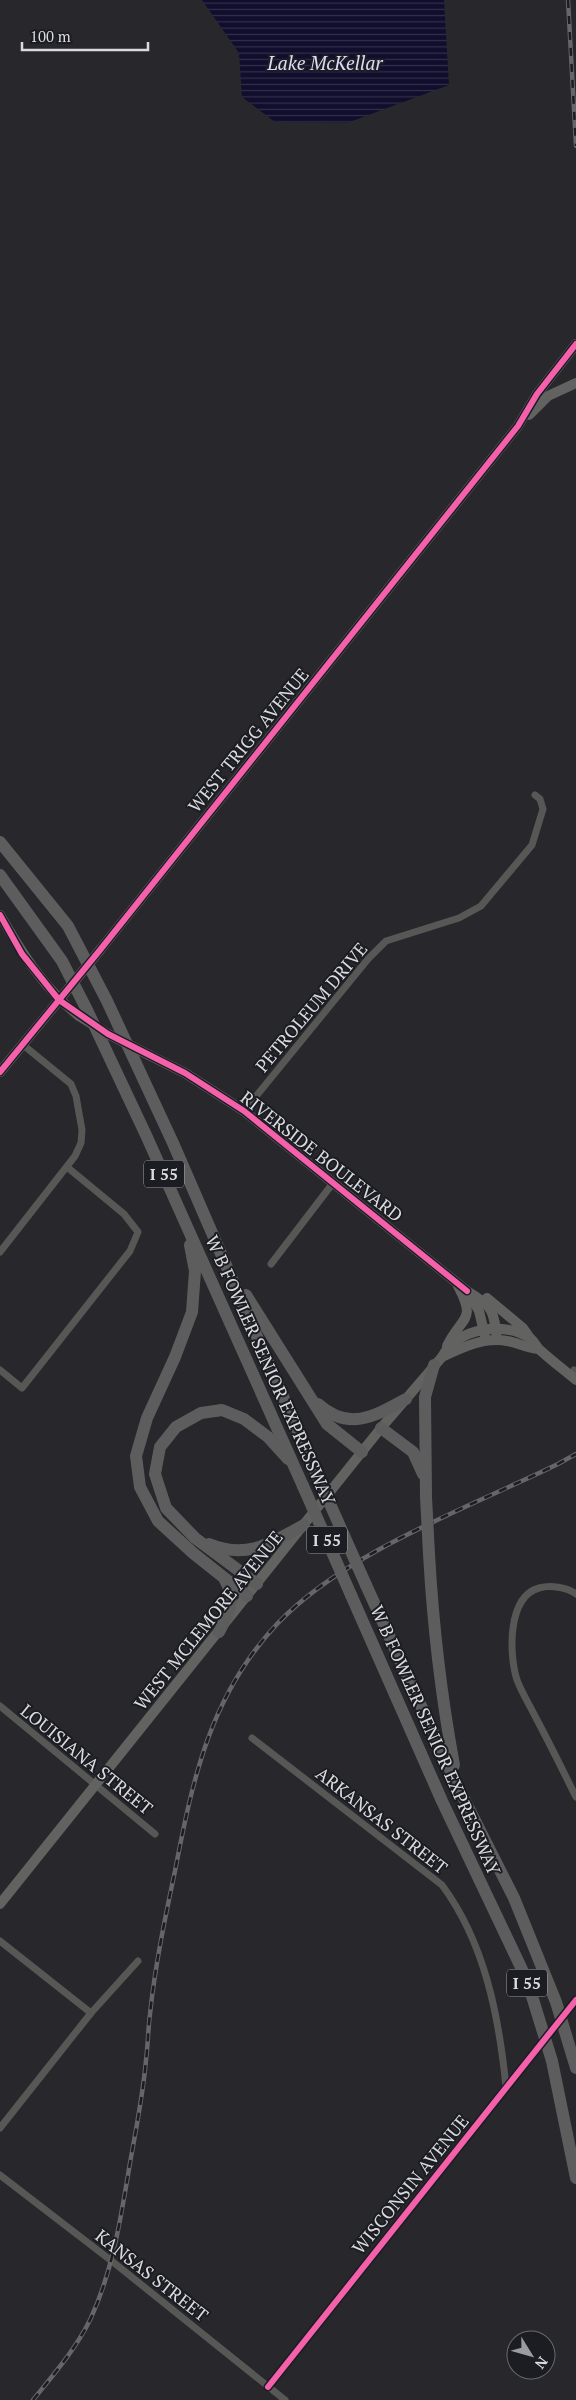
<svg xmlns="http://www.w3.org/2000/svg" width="576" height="2400" font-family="'PT Serif',serif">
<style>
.water{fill:url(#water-rules)}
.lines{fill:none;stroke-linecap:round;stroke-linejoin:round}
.street{stroke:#575756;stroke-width:7}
.secondary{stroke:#626261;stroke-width:10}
.highway{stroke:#5e5d5e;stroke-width:12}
.rail-casing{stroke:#666668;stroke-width:4.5}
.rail{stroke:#1c1d23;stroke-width:2.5;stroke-dasharray:8;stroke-linecap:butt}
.street-bridge{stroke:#575756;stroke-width:7}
.secondary-bridge{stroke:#626261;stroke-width:10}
.highway-bridge{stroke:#5e5d5e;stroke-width:12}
.cycleway-casing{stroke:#1c1d23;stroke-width:9}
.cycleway{stroke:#f560ab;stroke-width:6}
.labels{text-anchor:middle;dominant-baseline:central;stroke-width:4;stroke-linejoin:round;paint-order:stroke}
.shield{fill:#1c1d23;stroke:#a1a2a7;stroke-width:1}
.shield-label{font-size:16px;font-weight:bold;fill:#dadbdf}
.street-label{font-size:18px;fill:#dadbdf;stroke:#1c1d23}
.water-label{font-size:19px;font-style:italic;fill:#dadcf9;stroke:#1c1d23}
</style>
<defs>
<pattern id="water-rules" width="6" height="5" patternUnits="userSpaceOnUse" patternTransform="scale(1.25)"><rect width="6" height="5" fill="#100d2d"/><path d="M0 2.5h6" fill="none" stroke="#32304b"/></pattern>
</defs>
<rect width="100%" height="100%" fill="#27272c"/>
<polygon class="water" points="202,0 444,0 449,85 347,123 275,122 242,97 239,53"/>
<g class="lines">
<g class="street">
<polyline points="244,1111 368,959 386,941 459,918 481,906 532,845 543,809 540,799 535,795"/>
<polyline points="0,1252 75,1156 81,1143 82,1130 76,1096 71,1084 22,1044"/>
<polyline points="271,1264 333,1183"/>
<polyline points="0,1370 22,1388 130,1251 138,1232 124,1214 67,1167"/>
<polyline points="574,1370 576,1371"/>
<path d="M 576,1594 C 567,1587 550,1585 539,1588 C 507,1597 509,1655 517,1680 C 522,1693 530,1706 536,1718 C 550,1744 563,1771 576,1797"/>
<polyline points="0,1706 155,1834"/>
<path d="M 252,1738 L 442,1885 C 485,1943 499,2017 506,2087"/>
<polyline points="0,1941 91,2013"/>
<polyline points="0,2128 91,2013 138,1961"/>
<polyline points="0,2175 113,2262 285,2400"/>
<polyline points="268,2387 538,2047"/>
</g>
<g class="secondary">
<polyline points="529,415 548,396 576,383"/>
<path d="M 0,915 C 22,953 44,989 79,1016"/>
<polyline points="100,950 518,426 537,394 576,344"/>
<path d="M 149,1055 L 185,1073 L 244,1111 L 467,1291 C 493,1306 494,1311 497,1340"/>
<polyline points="0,1072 69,988"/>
<polyline points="469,1294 479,1311 485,1336"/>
<polyline points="487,1298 523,1328 530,1338"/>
<path d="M 447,1346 C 462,1315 477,1322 458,1286"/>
<path d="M 442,1357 C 463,1347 484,1337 507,1341 C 518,1343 527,1348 538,1349"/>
<path d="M 0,1904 L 381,1428 L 442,1357 C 457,1328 504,1320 531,1339 C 535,1342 536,1347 540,1350 C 552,1361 564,1370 576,1380"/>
</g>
<g class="highway">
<polyline points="0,842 68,926 107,1001 173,1143 314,1468"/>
<polyline points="0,875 62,961 88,1012 146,1135 303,1486"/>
<polyline points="190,1245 195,1271 192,1312 175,1357 147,1418 136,1456 140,1487 158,1521 193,1553 247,1596"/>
<polyline points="246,1295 327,1424 362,1452"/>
<path d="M 318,1404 C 349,1432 375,1416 406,1399"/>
<polyline points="381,1428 413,1452 423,1474"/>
<polyline points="426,1497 425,1397 434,1365"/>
<path d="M 209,1544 C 247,1560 271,1543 304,1525"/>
<path d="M 429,1554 C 433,1625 441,1695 454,1765"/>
<polyline points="257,1584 195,1538 166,1508 155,1474 160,1447 176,1427 201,1413 222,1410 244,1419 268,1437 288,1459"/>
<polyline points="366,1585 457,1785 514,1898 556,2002 576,2068"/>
<polyline points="351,1595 442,1801 527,1980 552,2061 576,2178"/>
<path d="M 219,1632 C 229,1613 236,1599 225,1580"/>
</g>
<g class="rail-casing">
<g id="rail">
<polyline points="568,0 576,146"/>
<path d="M 33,2400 C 54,2374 75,2350 90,2320 C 113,2271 121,2216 130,2163 C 136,2129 143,2095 146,2060 C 148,2045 148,2029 150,2014 C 155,1966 165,1918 175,1871 C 193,1778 210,1696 277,1624 C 345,1552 470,1507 558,1464 L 576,1454"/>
</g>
</g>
<use href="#rail" class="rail"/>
<polyline class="street-bridge" points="538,2047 571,2006"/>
<g class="secondary-bridge">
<polyline points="69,988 100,950"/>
<polyline points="79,1016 108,1034 149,1055"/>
</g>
<g class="highway-bridge">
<polyline points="314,1468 366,1585"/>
<polyline points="303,1486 351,1595"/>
<polyline points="426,1497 429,1554"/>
</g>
<g class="cycleway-casing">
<g id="cycleway">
<polyline points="0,915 22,954 59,1000 108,1034 185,1073 244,1111 467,1291"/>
<polyline points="0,1072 100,950 518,426 537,394 576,344"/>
<polyline points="268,2387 576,2000"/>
</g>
</g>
<use href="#cycleway" class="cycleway"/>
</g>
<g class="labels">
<g class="shield">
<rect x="144" y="1160.5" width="40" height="27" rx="4"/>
<rect x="307" y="1526.5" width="40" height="27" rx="4"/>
<rect x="507" y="1969.5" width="40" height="27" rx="4"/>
</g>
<g class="shield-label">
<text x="164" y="1174">I 55</text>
<text x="327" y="1540">I 55</text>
<text x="527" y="1983">I 55</text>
</g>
<g class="street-label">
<text transform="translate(248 740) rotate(-51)">WEST TRIGG AVENUE</text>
<text transform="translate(311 1007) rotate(-50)">PETROLEUM DRIVE</text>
<text transform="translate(322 1156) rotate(38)">RIVERSIDE BOULEVARD</text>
<text transform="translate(271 1370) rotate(66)">W B FOWLER SENIOR EXPRESSWAY</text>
<text transform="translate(208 1620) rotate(-51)">WEST MCLEMORE AVENUE</text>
<text transform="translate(436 1740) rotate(66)">W B FOWLER SENIOR EXPRESSWAY</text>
<text transform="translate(87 1759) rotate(39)">LOUISIANA STREET</text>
<text transform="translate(382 1820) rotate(38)">ARKANSAS STREET</text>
<text transform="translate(410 2184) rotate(-51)">WISCONSIN AVENUE</text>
<text transform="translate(152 2275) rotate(38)">KANSAS STREET</text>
</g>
<g class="water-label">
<text x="325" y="62">Lake McKellar</text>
</g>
</g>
<g transform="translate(531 2355) rotate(127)"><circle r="24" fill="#1c1d23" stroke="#68696e"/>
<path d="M0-4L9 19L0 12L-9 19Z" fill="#9b9ca0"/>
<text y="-8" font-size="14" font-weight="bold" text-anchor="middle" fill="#dadbdf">N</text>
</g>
<path d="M22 42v8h126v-8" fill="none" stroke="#dadbdf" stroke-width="2.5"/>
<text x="30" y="42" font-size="15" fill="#dadbdf" stroke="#1c1d23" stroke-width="4" paint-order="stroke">100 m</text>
</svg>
